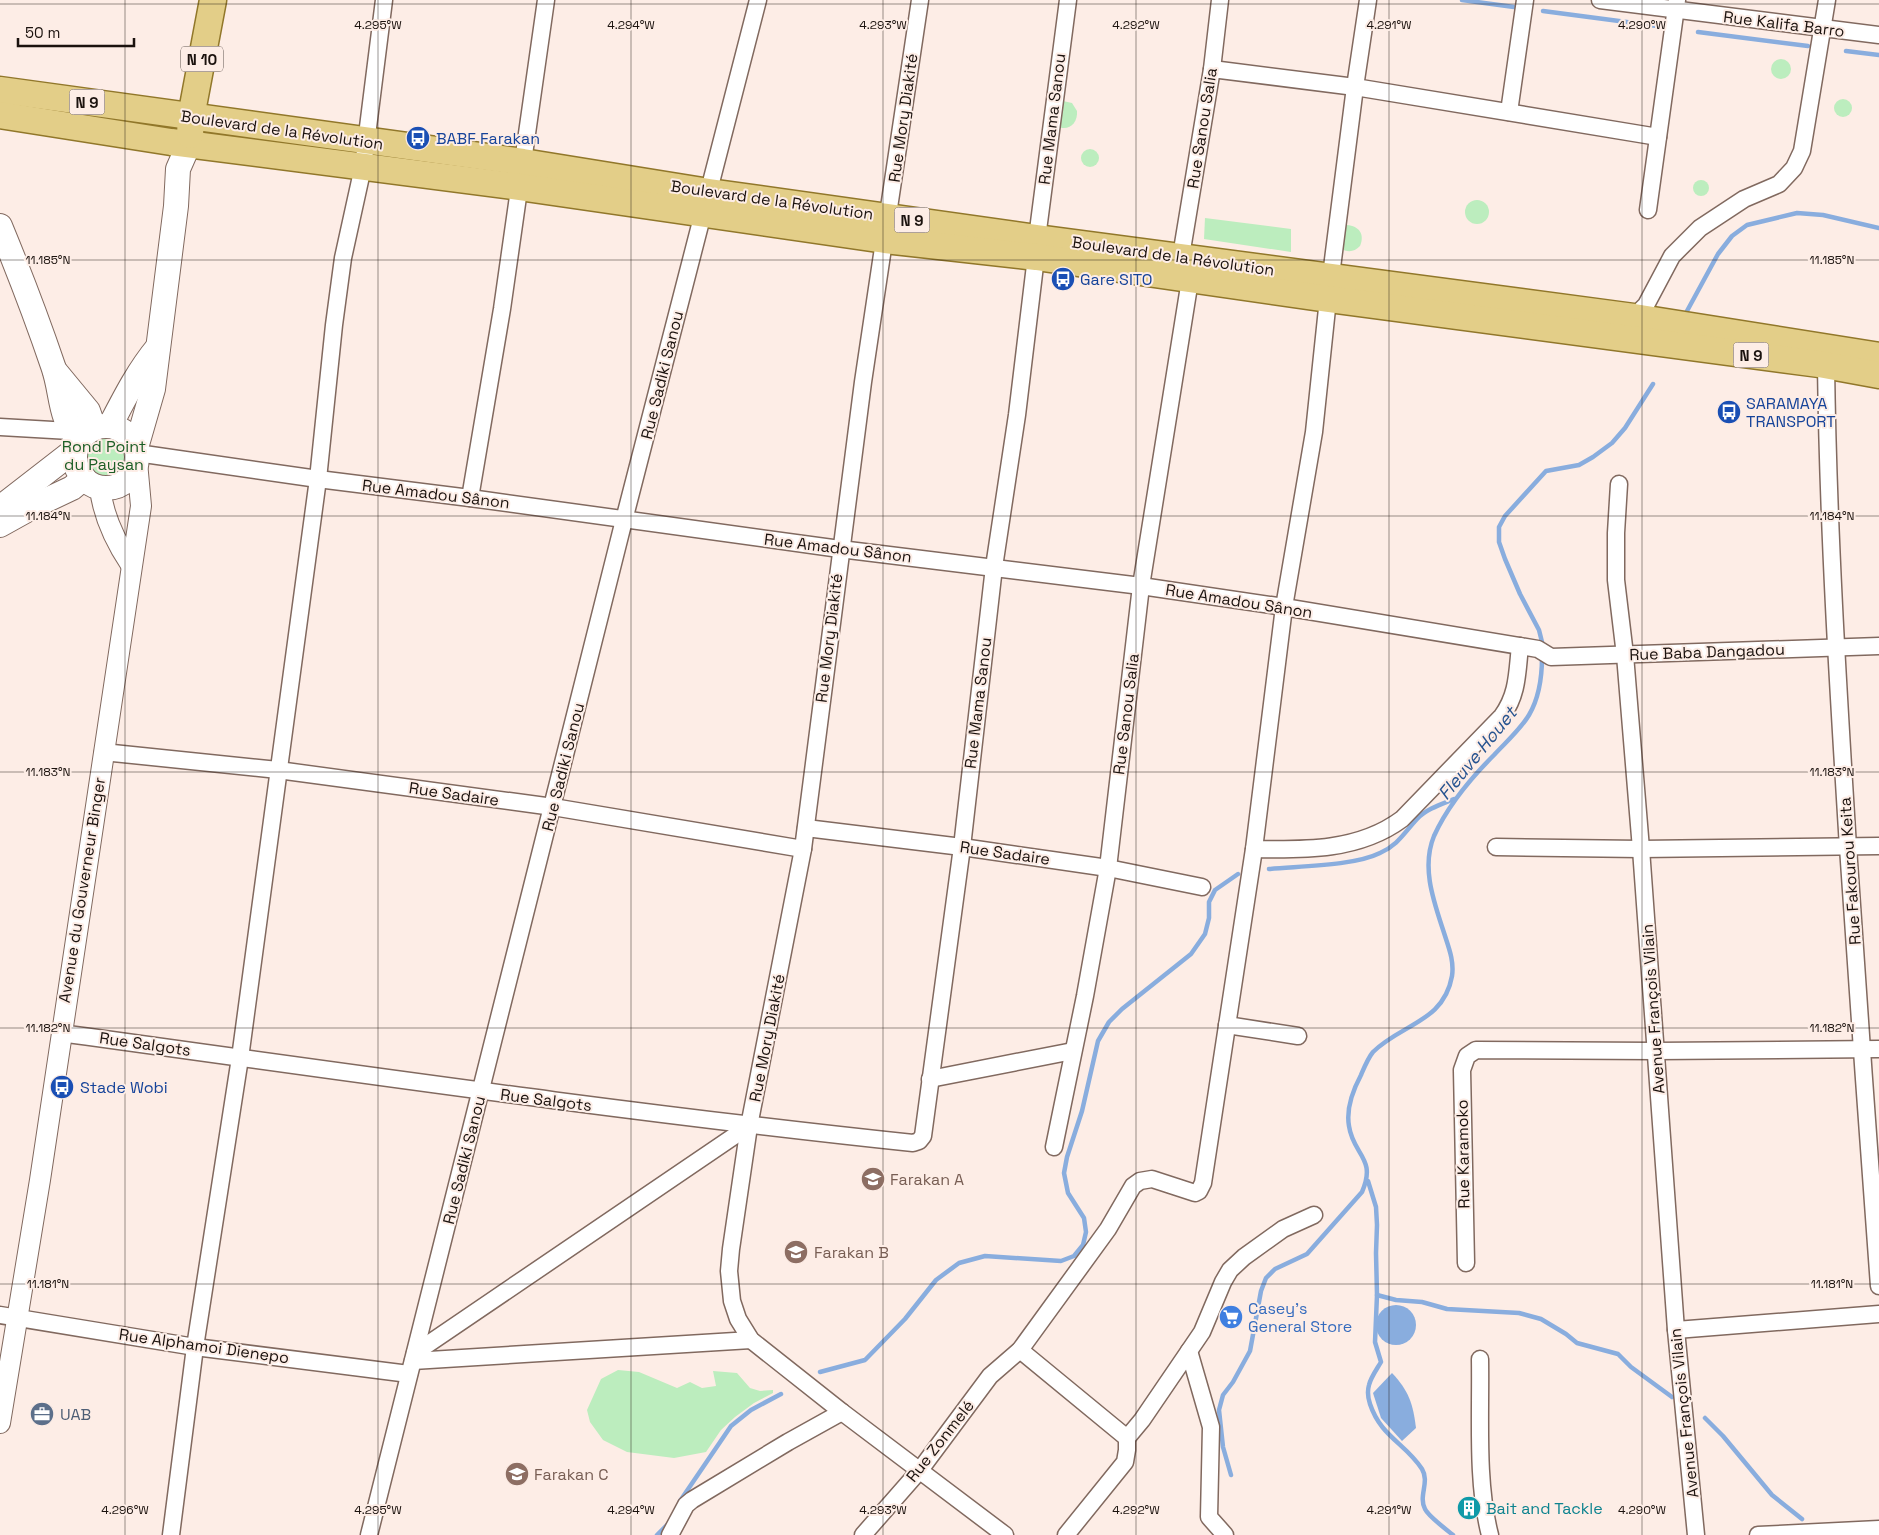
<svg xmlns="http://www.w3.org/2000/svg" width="1879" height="1535" font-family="'Space Grotesk',sans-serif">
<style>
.green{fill:#bcedbe}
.water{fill:#89adde}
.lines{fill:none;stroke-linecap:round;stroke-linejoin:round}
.stream{stroke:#89adde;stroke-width:4.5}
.minor-casing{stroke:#81695f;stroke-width:19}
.tertiary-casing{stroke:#81695f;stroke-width:22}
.secondary-casing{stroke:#81695f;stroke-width:26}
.primary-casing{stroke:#91772a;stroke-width:29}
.minor{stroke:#fff;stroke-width:16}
.tertiary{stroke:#fff;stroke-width:20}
.secondary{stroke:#fff;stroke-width:24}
.primary{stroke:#e3ce88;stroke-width:26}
.ticks{fill:none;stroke:#1b120e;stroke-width:1;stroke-opacity:0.45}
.labels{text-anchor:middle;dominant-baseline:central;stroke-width:4;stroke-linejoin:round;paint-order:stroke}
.shield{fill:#fdede6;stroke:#5f544f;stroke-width:1}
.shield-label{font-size:15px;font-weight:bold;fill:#1b120e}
.street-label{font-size:16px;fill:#1b120e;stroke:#fdede6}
.transit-label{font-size:16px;fill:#164399;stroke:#fdede6;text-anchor:start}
.park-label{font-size:16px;fill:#1c5e26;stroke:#fdede6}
.education-label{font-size:16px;fill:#785e54;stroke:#fdede6;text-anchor:start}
.shop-label{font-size:16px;fill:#366cbe;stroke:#fdede6;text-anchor:start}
.service-label{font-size:16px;fill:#4e5e75;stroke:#fdede6;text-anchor:start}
.culture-label{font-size:16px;fill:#0d838f;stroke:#fdede6;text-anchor:start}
.water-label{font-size:18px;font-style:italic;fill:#275490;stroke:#fdede6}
.ticks-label{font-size:12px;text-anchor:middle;fill:#1b120e;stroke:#fdede6;stroke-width:4;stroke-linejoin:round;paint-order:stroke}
</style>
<rect width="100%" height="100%" fill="#fdede6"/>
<g class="green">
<circle cx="1781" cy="69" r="10"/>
<circle cx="1843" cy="108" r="9"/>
<path d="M 1063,101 L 1072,103 L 1077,111 C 1078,124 1068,132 1056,126 Z"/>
<circle cx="1090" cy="158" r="9"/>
<circle cx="1701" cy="188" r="8"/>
<circle cx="1477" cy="212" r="12"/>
<polygon points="1205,218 1291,229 1291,252 1204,239"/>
<path d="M 1347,225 C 1359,226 1365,234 1360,246 C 1354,252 1348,253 1340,248 L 1343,227 Z"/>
<path d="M 111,432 C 148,450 117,496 89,474 C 84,470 81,465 80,457 L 86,438 Z"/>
<polygon points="618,1370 639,1372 677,1388 690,1382 702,1388 716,1386 713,1371 737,1373 750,1388 760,1391 773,1390 773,1393 754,1403 735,1417 721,1430 706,1452 674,1458 627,1452 603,1440 590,1422 587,1410 601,1379"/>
</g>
<g class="water">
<circle cx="1396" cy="1325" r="20"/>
<path d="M 1392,1373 C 1409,1391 1413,1404 1416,1428 L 1402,1441 L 1381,1418 L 1373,1393 Z"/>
</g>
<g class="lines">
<g class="stream">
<polyline points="1462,0 1514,7"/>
<polyline points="1543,11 1657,26"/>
<polyline points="1698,32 1808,46"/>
<polyline points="1846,51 1879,55"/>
<polyline points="1687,311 1718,254 1732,236 1747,225 1797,213 1823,215 1879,228"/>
<polyline points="1543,646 1539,630 1520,594 1505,559 1499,542 1499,527 1505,516 1546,471 1579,465 1593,457 1612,443 1625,428 1653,384"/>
<path d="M 1269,869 C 1300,866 1354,866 1380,853 C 1398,845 1404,833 1417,819 C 1426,809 1442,804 1454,799"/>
<path d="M 1368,1181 L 1376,1207 L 1377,1225 L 1376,1253 L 1377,1295 L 1375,1342 L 1381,1362 C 1377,1369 1371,1377 1369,1385 C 1367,1392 1368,1398 1370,1404 C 1381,1437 1405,1443 1422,1469 C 1430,1482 1418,1496 1425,1509 C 1429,1517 1446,1529 1453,1535"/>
<polyline points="1377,1295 1396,1300 1422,1302 1447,1309 1519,1313 1541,1319 1566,1334 1577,1343 1618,1354 1631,1367 1672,1397"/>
<polyline points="820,1372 865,1360 905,1319 936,1280 959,1263 985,1256 1061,1261 1074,1256 1083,1245 1086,1232 1084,1218 1068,1193 1064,1173 1067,1157 1082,1111 1098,1041 1109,1022 1122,1009 1191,954 1205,934 1209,918 1209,902 1215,890 1238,874"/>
<polyline points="1705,1418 1723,1436 1772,1495 1802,1519"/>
<path d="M 1231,1475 L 1223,1447 L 1219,1410 L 1223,1395 L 1233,1382 L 1250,1351 L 1261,1291 L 1266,1278 L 1275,1269 L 1307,1254 L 1362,1192 C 1377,1158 1353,1155 1349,1126 C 1346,1109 1353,1090 1361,1075 C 1364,1068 1368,1058 1373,1052 C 1401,1024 1444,1022 1452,976 C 1454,963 1450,951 1446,939 C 1436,907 1420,870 1434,836 C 1448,805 1470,779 1494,755 C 1506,742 1520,730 1529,715 C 1539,698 1542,676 1542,657"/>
<polyline points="680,1501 731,1426 751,1410 781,1394"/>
<polyline points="657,1535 668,1524"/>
</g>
<g class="minor-casing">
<g id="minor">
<polyline points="920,0 863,382 803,849 749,1126 731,1249 729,1271 732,1301 738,1319 751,1340 842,1412 1005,1535"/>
<polyline points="1600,0 1879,35"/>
<polyline points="1212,69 1355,87 1658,137"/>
<polyline points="1509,112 1525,0"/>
<polyline points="1648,210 1677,0"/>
<polyline points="1037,238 1068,0"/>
<polyline points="1181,256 1212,69 1220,0"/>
<polyline points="1634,317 1646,305 1672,256 1700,228 1744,199 1779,184 1794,168 1802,151 1827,0"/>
<path d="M 1826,365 C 1828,526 1838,686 1848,847 C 1858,993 1868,1140 1879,1286"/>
<polyline points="0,427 70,431"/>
<polyline points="137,453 318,479 470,498 840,549 1141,586 1284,607 1538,649 1551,657 1879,646"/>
<polyline points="1619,484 1616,533 1616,580 1625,655 1641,849 1676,1330 1696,1535"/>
<polyline points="470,498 502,309 546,0"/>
<polyline points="103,752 278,770 553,807 803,849"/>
<polyline points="806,828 962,847 1108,868 1202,887"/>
<polyline points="1496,847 1641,849 1879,846"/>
<path d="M 1254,849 C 1305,850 1359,851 1402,819 L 1502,716 C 1518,694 1517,673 1520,646"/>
<polyline points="1227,1025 1298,1036"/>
<path d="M 61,1033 C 345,1072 628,1113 913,1143 L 919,1141 L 923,1136 L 962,847 L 994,567 L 1017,415 L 1036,257"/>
<polyline points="930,1079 1073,1051"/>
<polyline points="1054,1147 1085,996 1108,868 1141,586 1190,280"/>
<polyline points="1466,1263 1462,1070 1467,1056 1476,1050 1656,1051 1879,1049"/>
<polyline points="0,1315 195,1347 409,1374"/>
<polyline points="1676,1330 1879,1314"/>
<polyline points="1020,1350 1127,1438 1127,1450 1125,1462 1066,1535"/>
<polyline points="1189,1351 1211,1427 1209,1517 1225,1535"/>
<polyline points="415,1353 749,1126"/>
<path d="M 1480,1359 C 1481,1415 1476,1482 1490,1535"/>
<polyline points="413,1361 751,1340"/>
<polyline points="1127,1438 1142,1420 1202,1332 1223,1282 1230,1270 1244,1257 1283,1229 1314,1215"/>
<polyline points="171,1535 195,1347 240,1058 318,479 334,325 343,258 363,167 384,0"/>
<polyline points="369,1535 624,520 758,0"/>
<polyline points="670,1535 686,1505 692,1500 788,1442 842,1412"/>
<polyline points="863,1535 920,1470 990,1376 1020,1350 1108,1229 1133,1186 1140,1181 1152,1179 1195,1193 1199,1191 1203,1183 1254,849 1284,607 1314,432 1328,299 1355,87 1368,0"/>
<polyline points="1758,1535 1879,1529"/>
</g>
</g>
<g class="tertiary-casing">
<g id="tertiary">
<path d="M 100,488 C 103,516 115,541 131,565"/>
<polyline points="0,1423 40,1180 141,506 137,462"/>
</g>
</g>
<g class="secondary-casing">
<g id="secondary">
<path d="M 0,226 C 19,272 37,319 53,366 C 63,394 58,418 80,441"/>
<polyline points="55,371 88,411 94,428"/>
<path d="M 110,426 C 124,399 138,371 158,347"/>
<circle cx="106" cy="457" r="31"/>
<polyline points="136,448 153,389 176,206 178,169 189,144"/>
<polyline points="0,508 76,449"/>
<polyline points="0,525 36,505 72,488 84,478"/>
</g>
</g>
<g class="primary-casing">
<g id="primary">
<polyline points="0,90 523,162 709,192 1037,238 1634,317 1879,356"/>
<polyline points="0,115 171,142 520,187 885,240 1036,257 1328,299 1819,364 1879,375"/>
<polyline points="190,135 191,117 213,0"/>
</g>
</g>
<use href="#minor" class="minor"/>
<use href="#tertiary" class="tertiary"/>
<use href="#secondary" class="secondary"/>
<use href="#primary" class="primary"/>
</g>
<path class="ticks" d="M 125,0 L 125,1535M 378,0 L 378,1535M 631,0 L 631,1535M 883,0 L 883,1535M 1136,0 L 1136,1535M 1389,0 L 1389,1535M 1642,0 L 1642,1535M 0,4 L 1879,4M 0,260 L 1879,260M 0,516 L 1879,516M 0,772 L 1879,772M 0,1028 L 1879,1028M 0,1284 L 1879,1284"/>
<defs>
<g id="bus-disc" transform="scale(1.25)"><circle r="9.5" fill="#1a4fb4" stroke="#fdede6"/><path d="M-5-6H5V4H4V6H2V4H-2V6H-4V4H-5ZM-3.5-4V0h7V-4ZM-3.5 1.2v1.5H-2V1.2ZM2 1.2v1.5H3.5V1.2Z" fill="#fff"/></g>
<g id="school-disc" transform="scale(1.25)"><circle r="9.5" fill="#8d6e63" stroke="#fdede6"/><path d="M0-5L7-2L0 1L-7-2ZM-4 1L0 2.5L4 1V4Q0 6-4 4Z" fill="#fff"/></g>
<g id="supermarket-disc" transform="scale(1.25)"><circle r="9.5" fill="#3f7fe0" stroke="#fdede6"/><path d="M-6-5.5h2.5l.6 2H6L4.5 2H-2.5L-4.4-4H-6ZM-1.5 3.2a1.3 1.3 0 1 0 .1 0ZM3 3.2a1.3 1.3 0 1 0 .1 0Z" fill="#fff"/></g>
<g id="office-disc" transform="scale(1.25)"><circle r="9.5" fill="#5c6f8a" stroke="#fdede6"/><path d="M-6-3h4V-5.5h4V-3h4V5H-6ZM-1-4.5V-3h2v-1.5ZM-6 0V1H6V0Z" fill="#fff"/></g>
<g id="building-disc" transform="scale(1.25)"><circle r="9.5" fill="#0f9aa8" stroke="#fdede6"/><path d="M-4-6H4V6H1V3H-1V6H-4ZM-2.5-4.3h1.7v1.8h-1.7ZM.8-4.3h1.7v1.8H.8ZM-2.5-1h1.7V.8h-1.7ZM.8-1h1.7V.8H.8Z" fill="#fff"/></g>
</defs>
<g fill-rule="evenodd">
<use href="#bus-disc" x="418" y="138"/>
<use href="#bus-disc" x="1063" y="279"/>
<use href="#bus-disc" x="1729" y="412"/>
<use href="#bus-disc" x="62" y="1087"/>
<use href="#school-disc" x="873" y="1179"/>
<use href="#school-disc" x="796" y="1252"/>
<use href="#supermarket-disc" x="1231" y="1317"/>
<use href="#office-disc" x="42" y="1414"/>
<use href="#school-disc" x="517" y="1474"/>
<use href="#building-disc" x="1469" y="1508"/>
</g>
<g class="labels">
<g class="shield">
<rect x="181" y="46.5" width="42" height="25" rx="4"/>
<rect x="69.5" y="89.5" width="35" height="25" rx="4"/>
<rect x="894.5" y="207.5" width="35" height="25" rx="4"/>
<rect x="1733.5" y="342.5" width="35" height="25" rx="4"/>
</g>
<g class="shield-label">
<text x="202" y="59">N 10</text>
<text x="87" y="102">N 9</text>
<text x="912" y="220">N 9</text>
<text x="1751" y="355">N 9</text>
</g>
<g class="street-label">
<text transform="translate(1784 24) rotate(7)">Rue Kalifa Barro</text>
<text transform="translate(903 118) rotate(-82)">Rue Mory Diakité</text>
<text transform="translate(1052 119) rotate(-83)">Rue Mama Sanou</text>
<text transform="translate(1202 128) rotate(-81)">Rue Sanou Salia</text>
<text transform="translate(282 130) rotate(8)">Boulevard de la Révolution</text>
<text transform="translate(772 200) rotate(8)">Boulevard de la Révolution</text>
<text transform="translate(1173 256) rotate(8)">Boulevard de la Révolution</text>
<text transform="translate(662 375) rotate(-76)">Rue Sadiki Sanou</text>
<text transform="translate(436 494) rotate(7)">Rue Amadou Sânon</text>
<text transform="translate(838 548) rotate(7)">Rue Amadou Sânon</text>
<text transform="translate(1239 601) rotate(9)">Rue Amadou Sânon</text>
<text transform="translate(829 638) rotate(-83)">Rue Mory Diakité</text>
<text transform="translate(1707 652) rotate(-2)">Rue Baba Dangadou</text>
<text transform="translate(978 703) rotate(-83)">Rue Mama Sanou</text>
<text transform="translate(1126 714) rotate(-83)">Rue Sanou Salia</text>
<text transform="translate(563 767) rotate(-76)">Rue Sadiki Sanou</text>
<text transform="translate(454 794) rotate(8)">Rue Sadaire</text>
<text transform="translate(1005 853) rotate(8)">Rue Sadaire</text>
<text transform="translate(1850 871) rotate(-94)">Rue Fakourou Keita</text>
<text transform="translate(82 890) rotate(-81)">Avenue du Gouverneur Binger</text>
<text transform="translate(1653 1009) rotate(-94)">Avenue François Vilain</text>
<text transform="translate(767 1038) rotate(-79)">Rue Mory Diakité</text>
<text transform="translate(145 1044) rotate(8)">Rue Salgots</text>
<text transform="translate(546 1100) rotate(7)">Rue Salgots</text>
<text transform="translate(1463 1154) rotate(-91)">Rue Karamoko</text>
<text transform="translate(464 1160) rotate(-76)">Rue Sadiki Sanou</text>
<text transform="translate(204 1346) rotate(8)">Rue Alphamoi Dienepo</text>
<text transform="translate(1684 1413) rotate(-96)">Avenue François Vilain</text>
<text transform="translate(940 1441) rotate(-52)">Rue Zonmelé</text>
</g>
<g class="transit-label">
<text x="436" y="138">BABF Farakan</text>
<text x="1080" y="279">Gare SITO</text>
<text x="1746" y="403">SARAMAYA<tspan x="1746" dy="18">TRANSPORT</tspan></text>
<text x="80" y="1087">Stade Wobi</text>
</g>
<g class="park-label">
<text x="104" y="446">Rond Point<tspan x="104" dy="18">du Paysan</tspan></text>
</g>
<g class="education-label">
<text x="890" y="1179">Farakan A</text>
<text x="814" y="1252">Farakan B</text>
<text x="534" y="1474">Farakan C</text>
</g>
<g class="shop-label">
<text x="1248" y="1308">Casey's<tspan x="1248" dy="18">General Store</tspan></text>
</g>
<g class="service-label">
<text x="60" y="1414">UAB</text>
</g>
<g class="culture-label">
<text x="1486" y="1508">Bait and Tackle</text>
</g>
<g class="water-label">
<text transform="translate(1477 753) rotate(-51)">Fleuve Houet</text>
</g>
</g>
<g class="ticks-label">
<text x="378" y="29">4.295°W</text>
<text x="631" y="29">4.294°W</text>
<text x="883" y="29">4.293°W</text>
<text x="1136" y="29">4.292°W</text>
<text x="1389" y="29">4.291°W</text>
<text x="1642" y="29">4.290°W</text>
<text x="48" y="264">11.185°N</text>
<text x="1832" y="264">11.185°N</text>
<text x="48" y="520">11.184°N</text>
<text x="1832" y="520">11.184°N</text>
<text x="48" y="776">11.183°N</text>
<text x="1832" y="776">11.183°N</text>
<text x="48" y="1032">11.182°N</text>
<text x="1832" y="1032">11.182°N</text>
<text x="48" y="1288">11.181°N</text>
<text x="1832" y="1288">11.181°N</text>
<text x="125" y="1514">4.296°W</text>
<text x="378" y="1514">4.295°W</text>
<text x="631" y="1514">4.294°W</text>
<text x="883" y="1514">4.293°W</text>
<text x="1136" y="1514">4.292°W</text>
<text x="1389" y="1514">4.291°W</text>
<text x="1642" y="1514">4.290°W</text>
</g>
<path d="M18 38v8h116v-8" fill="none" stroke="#1b120e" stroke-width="2.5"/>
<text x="25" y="38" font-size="15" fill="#1b120e" stroke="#fdede6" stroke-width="4" paint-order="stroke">50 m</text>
</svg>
